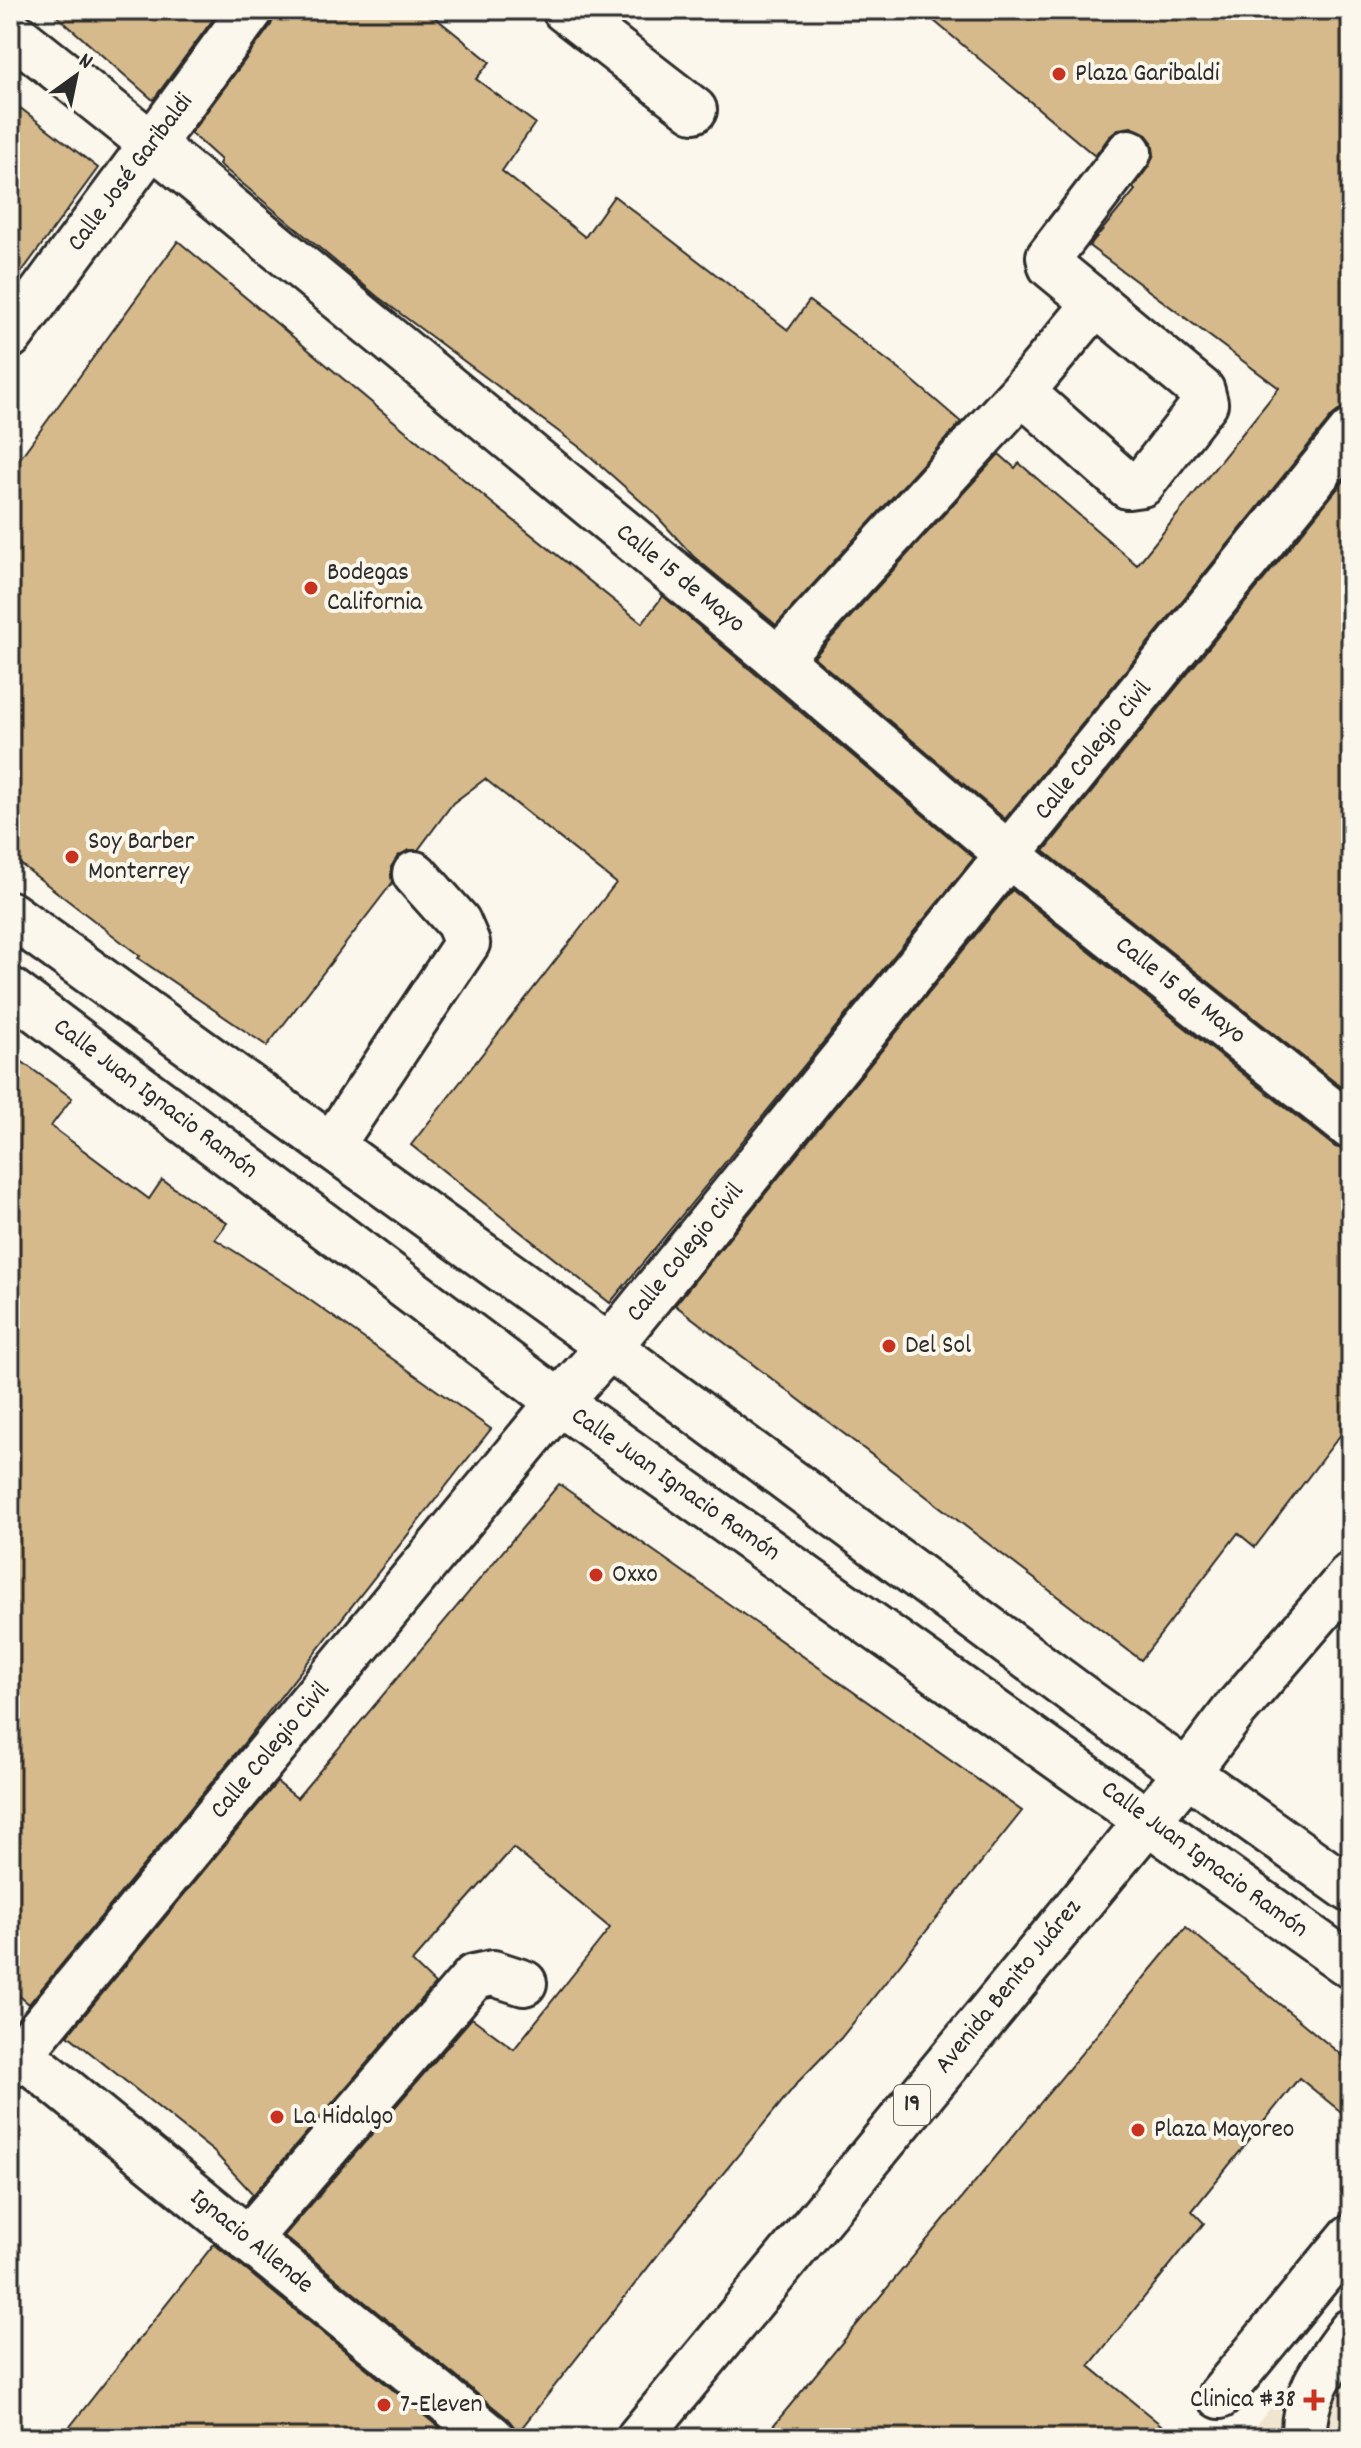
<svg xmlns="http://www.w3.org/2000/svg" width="1361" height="2448" font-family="Dekko,sans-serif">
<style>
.built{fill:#f0e5cf}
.building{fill:#d6ba8b;stroke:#2b2b2b;stroke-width:2}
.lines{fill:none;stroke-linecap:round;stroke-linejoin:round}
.minor-casing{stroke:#2b2b2b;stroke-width:50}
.major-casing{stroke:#2b2b2b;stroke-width:50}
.minor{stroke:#fbf7ec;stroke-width:44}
.major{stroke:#fbf7ec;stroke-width:44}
.poi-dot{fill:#c8321e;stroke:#fbf7ec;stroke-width:3}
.labels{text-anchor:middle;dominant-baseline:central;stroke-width:8;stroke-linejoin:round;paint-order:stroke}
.shield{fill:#fbf7ec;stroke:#696865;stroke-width:2}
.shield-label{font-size:24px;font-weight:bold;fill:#2b2b2b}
.poi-label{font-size:26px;fill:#2b2b2b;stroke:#fbf7ec;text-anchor:start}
.street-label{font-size:26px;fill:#2b2b2b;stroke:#fbf7ec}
</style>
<rect width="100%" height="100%" fill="#fbf7ec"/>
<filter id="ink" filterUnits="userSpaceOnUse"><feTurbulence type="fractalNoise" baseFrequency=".0125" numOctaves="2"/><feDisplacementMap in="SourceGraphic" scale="16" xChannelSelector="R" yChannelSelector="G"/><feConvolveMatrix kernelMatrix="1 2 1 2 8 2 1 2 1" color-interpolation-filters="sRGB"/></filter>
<g filter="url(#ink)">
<polygon class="built" points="1351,2310 1351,2438 1246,2438 1308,2362"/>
<g class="building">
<polygon points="50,10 220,10 153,100"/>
<polygon points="276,10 426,10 490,62 476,79 535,123 502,171 585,237 614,196 788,330 809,301 904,373 961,422 776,625 693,556 653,512 582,449 378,297 219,164 221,160 191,133 271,25"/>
<polygon points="921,10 1351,10 1351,408 1341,409 1332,416 1005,819 814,657 999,454 1015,468 1019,463 1137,565 1279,388 1089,246 1135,190 1133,188 1149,166 1154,154 1152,142 1145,133 1131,127 1119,129 1109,137 1095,156"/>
<polygon points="10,100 98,168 10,288"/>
<polygon points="178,241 492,503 642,623 663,596 974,858 610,1303 411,1145 616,883 485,779 453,803 418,850 409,850 398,856 391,867 392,883 267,1046 138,958 140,956 10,856 10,472"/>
<polygon points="1351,472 1351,1095 1044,851"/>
<polygon points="1012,890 1335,1147 1351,1151 1351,1421 1255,1547 1238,1533 1141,1660 675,1305"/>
<polygon points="10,1053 72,1098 51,1126 149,1199 162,1180 227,1223 215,1239 290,1286 491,1429 241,1747 29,2004 10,1988"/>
<polygon points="559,1484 1022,1811 841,2038 798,2082 694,2209 516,2435 515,2428 508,2419 284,2236 472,2018 514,2049 610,1928 513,1848 412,1962 435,1984 247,2202 253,2194 214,2152 68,2035 277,1782 297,1798"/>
<polygon points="1186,1927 1351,2063 1351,2120 1299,2078 1192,2211 1204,2223 1089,2366 1177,2438 763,2438"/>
<polygon points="214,2244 452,2438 61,2438"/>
</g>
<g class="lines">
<g class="minor-casing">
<g id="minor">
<polyline points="565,10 694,110"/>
<polyline points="10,31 153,145 778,659 1010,856 1351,1127"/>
<polyline points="1096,303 1051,266 1049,257 1129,152"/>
<polyline points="10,336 251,10"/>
<polyline points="778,659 1022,392 1096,303 1202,391 1205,403 1142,484 1128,486 1022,392"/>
<polyline points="10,914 609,1347 1088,1702 1351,1890"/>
<polyline points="10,990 559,1402 1351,1966"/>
<polyline points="331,1146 467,943 458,922 415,874"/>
<polyline points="10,2045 492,2438"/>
<polyline points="10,2066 559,1402 609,1347 1351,432"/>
<polyline points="248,2239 474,1977 493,1973 524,1983"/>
<polyline points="1220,2396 1351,2237"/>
<path d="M 1304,2438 C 1302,2394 1326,2365 1351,2331"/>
</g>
</g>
<g class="major-casing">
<polyline id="major" points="639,2438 1187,1773 1234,1711 1351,1575"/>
</g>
<use href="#minor" class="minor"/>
<use href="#major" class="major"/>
</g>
</g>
<g class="poi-dot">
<circle cx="1059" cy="74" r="8"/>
<circle cx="311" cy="588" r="8"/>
<circle cx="72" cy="857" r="8"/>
<circle cx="889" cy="1346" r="8"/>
<circle cx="596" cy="1575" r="8"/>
<circle cx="277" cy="2117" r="8"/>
<circle cx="1138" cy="2130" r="8"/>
<path d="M1310 2388h8v8h8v8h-8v8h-8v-8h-8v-8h8z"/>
<circle cx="384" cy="2405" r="8"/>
</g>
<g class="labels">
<rect class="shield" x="894" y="2085" width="36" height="40" rx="6"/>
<g class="shield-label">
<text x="912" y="2105">19</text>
</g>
<g class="poi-label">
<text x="1075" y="74">Plaza Garibaldi</text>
<text x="327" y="573">Bodegas<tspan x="327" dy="30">California</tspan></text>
<text x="88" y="842">Soy Barber<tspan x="88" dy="30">Monterrey</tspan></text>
<text x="905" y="1346">Del Sol</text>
<text x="612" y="1575">Oxxo</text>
<text x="293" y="2117">La Hidalgo</text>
<text x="1154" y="2130">Plaza Mayoreo</text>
<text x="1296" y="2400" text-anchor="end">Clinica #38</text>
<text x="400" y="2405">7-Eleven</text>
</g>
<g class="street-label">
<text transform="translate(131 173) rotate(-53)">Calle José Garibaldi</text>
<text transform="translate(680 579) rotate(39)">Calle 15 de Mayo</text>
<text transform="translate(1094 751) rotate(-51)">Calle Colegio Civil</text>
<text transform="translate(1180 991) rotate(38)">Calle 15 de Mayo</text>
<text transform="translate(155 1099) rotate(37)">Calle Juan Ignacio Ramón</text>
<text transform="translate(686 1253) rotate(-51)">Calle Colegio Civil</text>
<text transform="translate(675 1485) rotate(35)">Calle Juan Ignacio Ramón</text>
<text transform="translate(271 1751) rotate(-50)">Calle Colegio Civil</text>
<text transform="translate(1204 1860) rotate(36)">Calle Juan Ignacio Ramón</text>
<text transform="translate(1009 1987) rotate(-51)">Avenida Benito Juárez</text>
<text transform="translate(251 2242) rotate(39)">Ignacio Allende</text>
</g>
</g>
<rect width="1361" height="2448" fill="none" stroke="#fbf7ec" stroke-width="40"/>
<rect x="20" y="20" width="1321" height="2408" fill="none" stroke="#2b2b2b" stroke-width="3" filter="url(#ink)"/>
<g transform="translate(76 76) rotate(33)" stroke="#fbf7ec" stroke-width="6" paint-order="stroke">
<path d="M0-6L14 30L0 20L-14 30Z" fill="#2b2b2b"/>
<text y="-12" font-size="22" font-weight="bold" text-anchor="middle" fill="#2b2b2b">N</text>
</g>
</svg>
